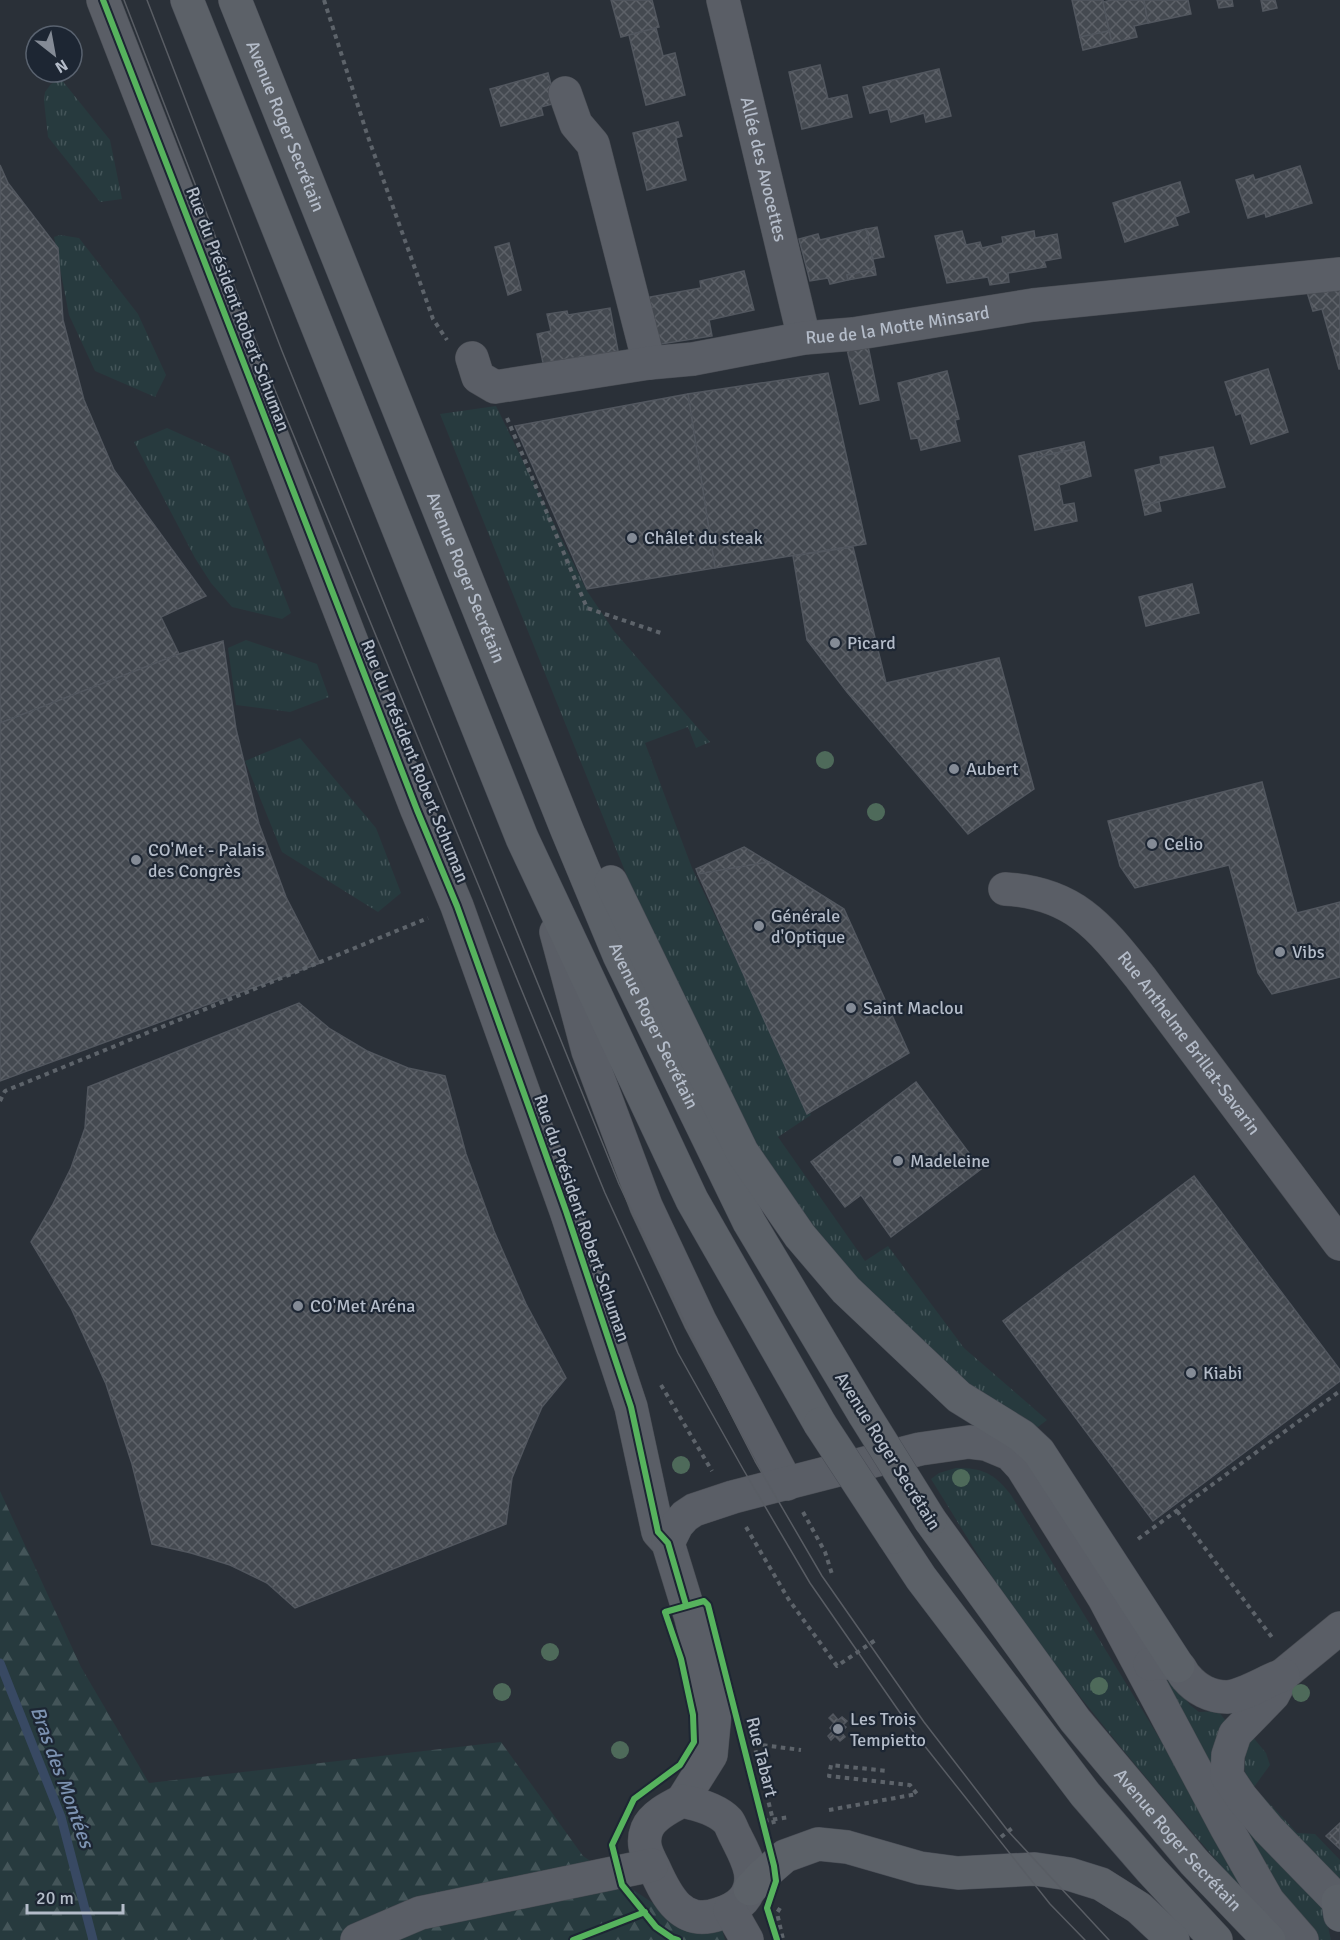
<svg xmlns="http://www.w3.org/2000/svg" width="1340" height="1940" font-family="Signika,sans-serif">
<style>
.grass{fill:url(#grass-tufts)}
.forest{fill:url(#forest-firs)}
.lines{fill:none;stroke-linecap:round;stroke-linejoin:round}
.stream{stroke:#384963;stroke-width:9}
.building{fill:url(#building-cross-hatch);stroke:#52575f;stroke-width:1.5}
.minor-casing{stroke:#484c53;stroke-width:34}
.major-casing{stroke:#484c55;stroke-width:34}
.path{stroke:#5d636a;stroke-width:4;stroke-dasharray:4.5 4.5;stroke-linecap:butt}
.minor{stroke:#5a5e66;stroke-width:33}
.major{stroke:#5c6168;stroke-width:33}
.tram{stroke:#595d64;stroke-width:1.5}
.major-bridge-casing{stroke:#484c55;stroke-width:34;stroke-linecap:butt}
.major-bridge{stroke:#5c6168;stroke-width:33}
.cycleway-casing{stroke:#1d2633;stroke-width:10}
.cycleway{stroke:#56b35d;stroke-width:6}
.tree{fill:#4e6a5a}
.poi-dot{fill:#848b96;stroke:#1d2633;stroke-width:2}
.labels{text-anchor:middle;dominant-baseline:central;stroke-width:4.5;stroke-linejoin:round;paint-order:stroke}
.street-label{font-size:18px;fill:#b4bcc9;stroke:#1d2633}
.poi-label{font-size:18px;fill:#b4bcc9;stroke:#1d2633;text-anchor:start}
.water-label{font-size:20px;font-style:italic;fill:#7c92b1;stroke:#1d2633}
</style>
<defs>
<pattern id="grass-tufts" width="24" height="20" patternUnits="userSpaceOnUse" patternTransform="scale(1.5)"><rect width="24" height="20" fill="#273a3e"/><path d="M3 7l-1-3M5 7V3M7 7l1-3M15 17l-1-3M17 17v-4M19 17l1-3" fill="none" stroke="#445559"/></pattern>
<pattern id="forest-firs" width="22" height="20" patternUnits="userSpaceOnUse" patternTransform="scale(1.5)"><rect width="22" height="20" fill="#273a3e"/><path d="M5 1l3.5 6h-7zM16 11l3.5 6h-7z" fill="#445559"/></pattern>
<pattern id="building-cross-hatch" width="8" height="8" patternUnits="userSpaceOnUse" patternTransform="scale(1.5)"><rect width="8" height="8" fill="#444950"/><path d="M0 0l8 8M0 8l8-8" fill="none" stroke="#5d6168"/></pattern>
</defs>
<rect width="100%" height="100%" fill="#2a3038"/>
<g class="grass">
<polygon points="61,79 110,140 122,199 100,202 48,137 44,101 45,92 51,84"/>
<polygon points="60,235 79,238 138,314 166,375 155,397 95,371 69,315 54,237"/>
<polygon points="496,406 587,591 614,631 710,742 696,748 688,727 645,743 692,868 811,1115 778,1137 865,1261 888,1246 964,1348 1047,1420 1034,1430 990,1403 842,1278 748,1145 684,1017 440,414"/>
<polygon points="167,428 229,456 291,613 282,619 232,607 211,583 195,558 134,442"/>
<polygon points="246,640 317,664 329,697 290,712 236,705 228,648"/>
<polygon points="300,738 376,828 401,893 378,912 282,852 245,761"/>
<path d="M 956,1468 C 983,1468 994,1473 1011,1495 L 1254,1893 L 1249,1898 C 1166,1802 1083,1706 1009,1602 C 981,1562 957,1520 931,1479 L 939,1473 Z"/>
<polygon points="1164,1670 1190,1705 1199,1712 1218,1711 1226,1721 1212,1749 1213,1766 1318,1899 1326,1917 1331,1940 1316,1940 1281,1898 1158,1675"/>
<path d="M 1252,1736 L 1266,1753 L 1270,1765 L 1254,1787 L 1297,1833 L 1315,1834 L 1340,1860 L 1340,1884 L 1248,1787 C 1242,1766 1244,1756 1252,1736 Z"/>
</g>
<polygon class="forest" points="0,1491 81,1667 149,1783 501,1742 583,1856 687,1926 721,1926 725,1940 0,1940"/>
<g class="lines">
<polyline class="stream" points="0,1663 61,1817 93,1940"/>
</g>
<g class="building">
<polygon points="611,0 652,0 659,27 621,37"/>
<polygon points="1072,0 1103,0 1109,31 1080,37"/>
<polygon points="1112,0 1144,0 1148,23 1134,26 1137,37 1112,43 1103,2"/>
<polygon points="1144,0 1188,0 1191,14 1148,23"/>
<polygon points="1217,0 1232,0 1233,6 1219,8"/>
<polygon points="1261,0 1275,0 1277,8 1263,11"/>
<polygon points="656,28 663,56 675,53 685,95 646,105 629,35"/>
<polygon points="1109,31 1112,43 1083,50 1080,37"/>
<polygon points="820,65 828,99 847,95 852,117 802,129 789,72"/>
<polygon points="939,69 951,116 926,122 924,113 891,122 888,109 870,113 863,87"/>
<polygon points="548,73 556,103 541,107 543,115 501,126 490,89"/>
<polygon points="678,122 682,136 676,138 686,180 647,190 633,133"/>
<polygon points="0,165 8,183 58,248 63,320 84,400 114,470 206,596 161,617 179,654 0,723"/>
<polygon points="1300,166 1312,203 1266,217 1265,213 1248,218 1236,180 1253,175 1255,180"/>
<polygon points="1180,182 1189,212 1175,217 1178,225 1125,242 1113,203"/>
<polygon points="877,227 884,257 873,259 866,229"/>
<polygon points="866,229 875,269 847,275 848,280 830,284 828,278 810,281 799,239 818,234 820,240"/>
<polygon points="962,231 966,245 980,242 982,248 1003,243 1002,237 1034,231 1035,238 1057,234 1061,258 1044,261 1046,267 1008,273 1009,282 990,285 988,277 947,283 935,236"/>
<polygon points="509,243 521,290 508,295 495,247"/>
<polygon points="875,269 876,275 848,280 847,275"/>
<polygon points="744,271 754,310 709,320 712,336 655,345 644,298 701,288 700,281"/>
<polygon points="1340,287 1340,369 1339,369 1322,309 1313,311 1306,289"/>
<polygon points="610,308 618,351 543,363 537,334 551,331 547,314 567,311 568,315"/>
<polygon points="867,341 879,400 860,404 846,345"/>
<polygon points="1268,369 1288,432 1251,444 1241,413 1236,415 1225,382"/>
<polygon points="947,371 959,419 955,420 960,441 921,450 918,438 911,439 898,383"/>
<polygon points="828,373 866,544 715,568 688,394"/>
<polygon points="688,394 715,568 587,589 515,426"/>
<polygon points="1084,442 1085,447 1037,457 1037,452"/>
<polygon points="1085,447 1091,476 1059,485 1063,505 1074,503 1077,521 1035,530 1019,456 1037,452 1037,457"/>
<polygon points="1213,447 1225,487 1143,505 1135,470 1161,464 1160,457"/>
<polygon points="1159,502 1161,511 1145,515 1143,505"/>
<polygon points="853,547 886,683 999,658 1034,789 968,834 847,692 807,640 793,556"/>
<polygon points="1192,584 1199,613 1146,626 1139,597"/>
<polygon points="223,641 236,729 259,824 286,897 320,963 0,1081 0,723 179,654"/>
<polygon points="1262,782 1297,913 1340,902 1340,977 1272,994 1258,973 1229,865 1135,888 1120,866 1108,821"/>
<polygon points="744,847 769,862 698,874 696,869"/>
<polygon points="769,862 844,909 909,1053 807,1114 698,874"/>
<polygon points="299,1003 330,1029 367,1051 408,1068 445,1076 466,1154 494,1231 526,1304 566,1378 542,1407 528,1439 512,1478 506,1524 295,1608 267,1583 230,1565 191,1553 152,1544 132,1464 106,1384 71,1308 31,1242 52,1206 71,1168 85,1128 88,1087"/>
<polygon points="916,1082 981,1169 891,1237 861,1195 845,1207 811,1162"/>
<polygon points="1194,1176 1340,1370 1340,1381 1153,1521 1003,1321"/>
<polygon points="833,1714 838,1720 842,1717 847,1721 843,1725 846,1727 841,1732 845,1737 840,1741 835,1736 831,1740 828,1736 833,1731 830,1728 834,1723 829,1718"/>
<polygon points="1340,1823 1340,1849 1326,1836"/>
</g>
<g class="lines">
<g class="minor-casing">
<g id="minor">
<polyline points="103,0 417,810 457,906 566,1211 631,1407 658,1532 668,1543 691,1618 715,1713 711,1755 682,1801"/>
<path id="s1" d="M 723,0 L 804,338"/>
<polyline points="565,93 576,124 593,144 649,363"/>
<path id="s2" d="M 472,358 L 478,377 L 495,387 L 649,363 L 693,359 L 804,338 L 853,334 L 1033,305 L 1340,274"/>
<path id="s3" d="M 1005,889 C 1074,893 1100,927 1140,977 L 1340,1244"/>
<polyline points="556,932 588,1051 646,1206 700,1321 787,1484"/>
<polyline points="668,1543 677,1525 685,1516 694,1510 733,1497 920,1449 969,1442 986,1444 1010,1454 1022,1467 1104,1598 1226,1827 1268,1901 1302,1940"/>
<polyline points="1340,1628 1284,1674 1273,1695 1235,1734 1228,1755 1227,1776 1241,1797 1268,1829 1340,1903"/>
<path d="M 1150,1664 C 1158,1663 1170,1662 1178,1666 C 1181,1668 1183,1674 1186,1677 C 1196,1689 1211,1697 1227,1697 C 1243,1696 1266,1681 1283,1675"/>
<path d="M 682,1801 C 697,1804 717,1809 728,1821 C 731,1825 733,1832 736,1837 C 746,1857 760,1880 743,1900 C 737,1907 728,1911 719,1914 C 682,1927 667,1897 654,1868 C 647,1854 641,1844 647,1829 C 652,1816 670,1807 682,1801 Z"/>
<polyline points="730,1910 747,1940"/>
<polyline points="357,1940 420,1913 652,1865"/>
</g>
</g>
<g class="major-casing">
<g id="major">
<polyline points="187,0 522,838 692,1200 820,1424"/>
<path id="s4" d="M 235,0 L 567,830 L 619,955 L 749,1222 L 864,1414"/>
<polyline points="611,882 742,1152 800,1236 846,1290 959,1397 1022,1436 1039,1452 1178,1666"/>
<path id="s5" d="M 930,1520 L 1075,1720 L 1194,1862 L 1269,1940"/>
<polyline points="894,1537 921,1578 1085,1794 1151,1870 1216,1940"/>
<polyline points="750,1889 762,1876 785,1856 818,1844 847,1847 920,1868 958,1873 1035,1869 1069,1874 1101,1884 1139,1908 1173,1940"/>
<polyline points="1338,1901 1340,1915"/>
</g>
</g>
<g class="path">
<polyline points="324,0 367,134 433,319 447,340"/>
<polyline points="507,418 587,608 664,634"/>
<polyline points="0,1101 5,1091 428,918"/>
<polyline points="661,1385 712,1471"/>
<polyline points="1177,1511 1274,1640"/>
<polyline points="803,1512 825,1552 832,1574"/>
<polyline points="746,1527 789,1600 837,1666 877,1639"/>
<polyline points="1138,1539 1340,1391"/>
<polyline points="749,1724 774,1824"/>
<polyline points="754,1744 801,1750"/>
<polyline points="829,1810 917,1794 910,1785 829,1776 831,1765 887,1771"/>
<polyline points="764,1821 789,1817"/>
<polyline points="1001,1837 1015,1826"/>
<polyline points="780,1908 777,1913 783,1939 781,1940"/>
</g>
<use href="#minor" class="minor"/>
<use href="#major" class="major"/>
<g class="tram">
<polyline points="124,0 270,378 605,1193 678,1353 743,1469 810,1583 912,1730 1050,1904 1085,1940"/>
<polyline points="147,0 282,351 619,1184 692,1338 755,1461 822,1576 924,1722 1008,1831 1109,1940"/>
</g>
<g class="major-bridge-casing">
<g id="major-bridge">
<polyline points="864,1414 930,1520"/>
<polyline points="820,1424 894,1537"/>
</g>
</g>
<use href="#major-bridge" class="major-bridge"/>
<g class="cycleway-casing">
<g id="cycleway">
<polyline points="103,0 417,810 457,906 566,1211 631,1407 658,1532 668,1543 686,1605"/>
<polyline points="573,1940 645,1912"/>
<polyline points="678,1940 672,1938 656,1927 622,1885 612,1845 634,1799 680,1765 694,1742 693,1715 681,1659 665,1612 704,1601 708,1605 774,1866 776,1881 767,1908 777,1940"/>
</g>
</g>
<use href="#cycleway" class="cycleway"/>
</g>
<g class="tree">
<circle cx="825" cy="760" r="9"/>
<circle cx="876" cy="812" r="9"/>
<circle cx="681" cy="1465" r="9"/>
<circle cx="961" cy="1478" r="9"/>
<circle cx="550" cy="1652" r="9"/>
<circle cx="1099" cy="1686" r="9"/>
<circle cx="502" cy="1692" r="9"/>
<circle cx="1301" cy="1693" r="9"/>
<circle cx="620" cy="1750" r="9"/>
</g>
<g class="poi-dot">
<circle cx="632" cy="538" r="6"/>
<circle cx="835" cy="643" r="6"/>
<circle cx="954" cy="769" r="6"/>
<circle cx="1152" cy="844" r="6"/>
<circle cx="136" cy="860" r="6"/>
<circle cx="759" cy="926" r="6"/>
<circle cx="1280" cy="952" r="6"/>
<circle cx="851" cy="1008" r="6"/>
<circle cx="898" cy="1161" r="6"/>
<circle cx="298" cy="1306" r="6"/>
<circle cx="1191" cy="1373" r="6"/>
<circle cx="838" cy="1729" r="6"/>
</g>
<g class="labels">
<g class="street-label">
<text stroke="none"><textPath href="#s4" startOffset="136">Avenue Roger Secrétain</textPath></text>
<text stroke="none"><textPath href="#s1" startOffset="174">Allée des Avocettes</textPath></text>
<text transform="translate(238 309) rotate(69)">Rue du Président Robert Schuman</text>
<text stroke="none"><textPath href="#s2" startOffset="447">Rue de la Motte Minsard</textPath></text>
<text stroke="none"><textPath href="#s4" startOffset="622">Avenue Roger Secrétain</textPath></text>
<text transform="translate(415 761) rotate(68)">Rue du Président Robert Schuman</text>
<text stroke="none"><textPath href="#s4" startOffset="1108">Avenue Roger Secrétain</textPath></text>
<text stroke="none"><textPath href="#s3" startOffset="250">Rue Anthelme Brillat-Savarin</textPath></text>
<text transform="translate(582 1218) rotate(71)">Rue du Président Robert Schuman</text>
<text transform="translate(888 1451) rotate(58)">Avenue Roger Secrétain</text>
<text transform="translate(762 1757) rotate(76)">Rue Tabart</text>
<text stroke="none"><textPath href="#s5" startOffset="405">Avenue Roger Secrétain</textPath></text>
</g>
<g class="poi-label">
<text x="644" y="538">Châlet du steak</text>
<text x="847" y="643">Picard</text>
<text x="966" y="769">Aubert</text>
<text x="1164" y="844">Celio</text>
<text x="148" y="850">CO'Met - Palais<tspan x="148" dy="21">des Congrès</tspan></text>
<text x="771" y="916">Générale<tspan x="771" dy="21">d'Optique</tspan></text>
<text x="1292" y="952">Vibs</text>
<text x="863" y="1008">Saint Maclou</text>
<text x="910" y="1161">Madeleine</text>
<text x="310" y="1306">CO'Met Aréna</text>
<text x="1203" y="1373">Kiabi</text>
<text x="850" y="1719">Les Trois<tspan x="850" dy="21">Tempietto</tspan></text>
</g>
<g class="water-label">
<text transform="translate(62 1777) rotate(70)">Bras des Montées</text>
</g>
</g>
<g transform="translate(54 54) rotate(149)"><circle r="28" fill="#1d2633" stroke="#59626f" stroke-width="1.5"/>
<path d="M0-4.5L10 22L0 15L-10 22Z" fill="#848b96"/>
<text y="-9" font-size="16" font-weight="bold" text-anchor="middle" fill="#b4bcc9">N</text>
</g>
<path d="M27 1904v9h96v-9" fill="none" stroke="#b4bcc9" stroke-width="3"/>
<text x="36" y="1904" font-size="18" fill="#b4bcc9" stroke="#1d2633" stroke-width="4.5" paint-order="stroke">20 m</text>
</svg>
